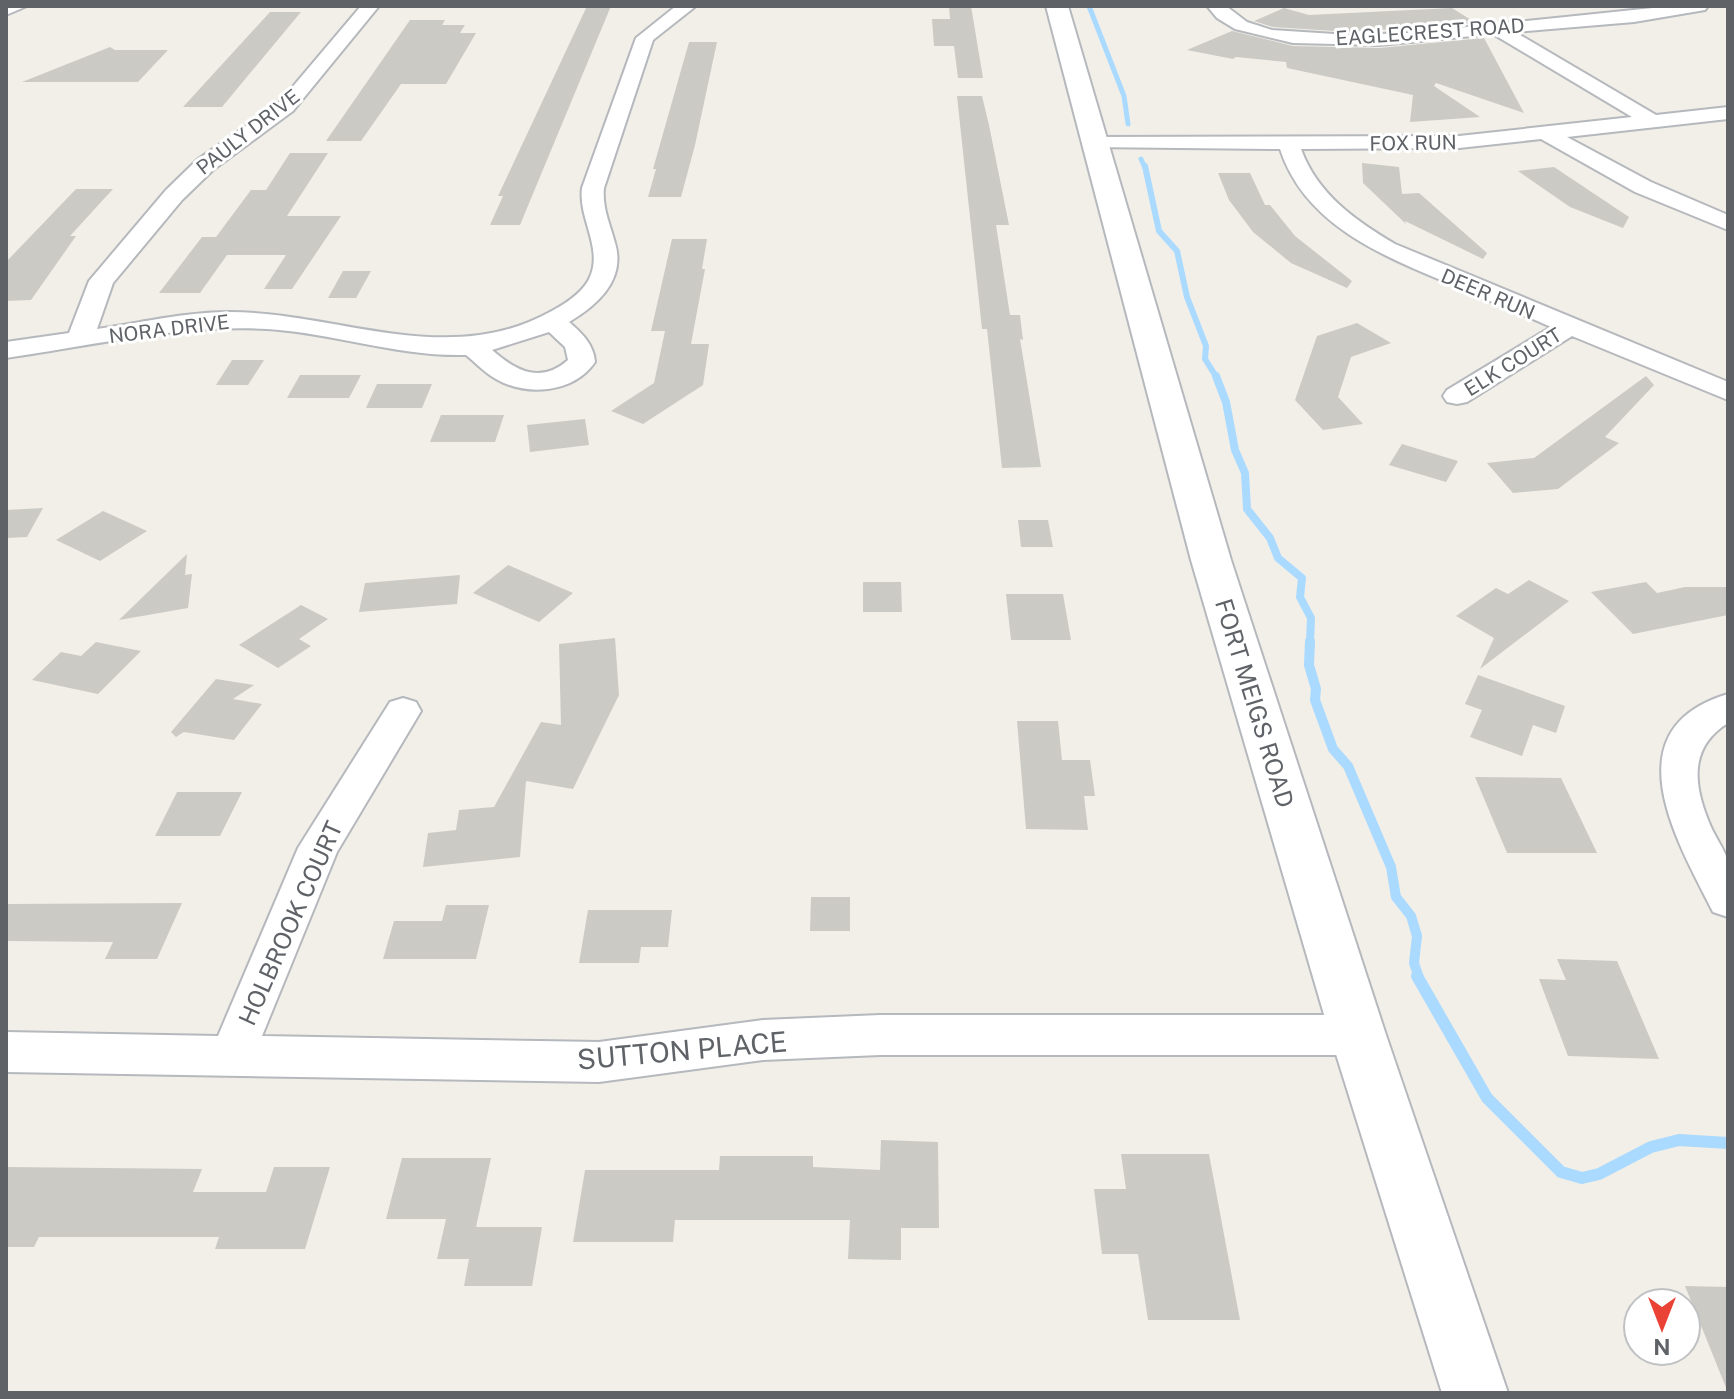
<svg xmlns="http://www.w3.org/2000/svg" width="1734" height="1399" font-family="'Public Sans',sans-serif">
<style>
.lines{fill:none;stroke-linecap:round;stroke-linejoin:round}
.stream-far4{stroke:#aadaff;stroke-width:5}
.stream-far3{stroke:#aadaff;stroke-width:6}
.stream-far2{stroke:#aadaff;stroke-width:8}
.stream-far1{stroke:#aadaff;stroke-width:10}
.stream{stroke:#aadaff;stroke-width:12}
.building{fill:#cccac5}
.minor-casing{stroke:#b5b8bc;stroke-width:4}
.tertiary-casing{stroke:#b5b8bc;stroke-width:4}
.minor{fill:#fff;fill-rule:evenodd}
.tertiary{fill:#fff;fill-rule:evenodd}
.labels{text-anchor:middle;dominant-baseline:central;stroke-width:6;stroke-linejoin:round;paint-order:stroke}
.far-street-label{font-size:20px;fill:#5f6368;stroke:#fff}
.street-label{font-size:24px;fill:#5f6368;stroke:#fff}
.near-street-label{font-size:28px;fill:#5f6368;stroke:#fff}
</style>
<rect width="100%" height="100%" fill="#f1efe8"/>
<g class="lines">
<g class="stream-far4">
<polyline points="1089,6 1124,96 1128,124"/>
<polyline points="1141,159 1145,168"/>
</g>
<polyline class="stream-far3" points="1145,166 1159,231 1177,251 1187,297 1206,346 1205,359 1217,378"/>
<polyline class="stream-far2" points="1216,376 1226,402 1235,450 1245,473 1247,509 1270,538 1278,558 1302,578 1300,597 1311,618 1310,643"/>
<polyline class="stream-far1" points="1310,641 1309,665 1316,689 1315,700 1333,749 1348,766 1391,867 1396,897 1411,916 1417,936 1414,963 1419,978"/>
<polyline class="stream" points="1417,976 1487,1098 1561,1172 1582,1178 1599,1174 1651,1147 1679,1140 1728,1143"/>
</g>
<g class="building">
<polygon points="587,6 611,6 520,225 490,225 503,196 498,196"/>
<polygon points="949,6 971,6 983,78 958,78 954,46 934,46 932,19 950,19"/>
<polygon points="1284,8 1309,15 1452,8 1476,23 1350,32 1273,27 1254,21"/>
<polygon points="270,12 301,12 222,107 183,107"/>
<polygon points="410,20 445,20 442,25 465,25 460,33 476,33 446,84 401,84 361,141 326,141"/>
<polygon points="1232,31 1293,46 1379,48 1484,38 1524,113 1436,83 1434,86 1480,117 1410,122 1413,95 1287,68 1286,62 1236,57 1233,59 1187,50"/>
<polygon points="689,42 717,42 695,145 681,197 648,197 656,169 653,169"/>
<polygon points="110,47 115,50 168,50 138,82 22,82"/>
<polygon points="957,96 982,96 989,125 1009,225 996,225 1010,315 1020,315 1023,340 1020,339 1041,467 1002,468 987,329 982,329"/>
<polygon points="290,153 328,153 287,216 341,216 292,289 264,289 286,255 227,255 200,293 159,293 202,237 216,237 251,190 266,190"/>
<polygon points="1362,163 1399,167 1402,194 1419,193 1487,253 1483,259 1405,221 1406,224 1363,183"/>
<polygon points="1554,167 1629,217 1623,228 1570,207 1518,171"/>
<polygon points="1218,173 1250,173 1265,205 1270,205 1295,236 1352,281 1347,288 1291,263 1253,232 1229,200"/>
<polygon points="76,189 113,189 70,236 76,236 31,300 6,301 6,262"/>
<polygon points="672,239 707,239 702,269 705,269 691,344 709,344 703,385 643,424 611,411 654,383 665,331 651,331"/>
<polygon points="343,271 371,271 356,298 328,298"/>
<polygon points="1357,323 1391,343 1351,357 1338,397 1363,424 1323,430 1295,400 1317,336"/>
<polygon points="232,360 264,360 248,385 216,385"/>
<polygon points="300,375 361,375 349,398 287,398"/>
<polygon points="1646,376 1654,385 1605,437 1619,443 1558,489 1513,493 1487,463 1534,458"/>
<polygon points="377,384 432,384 422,408 366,408"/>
<polygon points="441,415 504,415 495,442 430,442"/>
<polygon points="585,419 589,445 530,452 527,425"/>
<polygon points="1402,444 1458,461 1446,482 1389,465"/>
<polygon points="43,508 27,537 6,538 6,510"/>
<polygon points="103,511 147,531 100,561 56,540"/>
<polygon points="1018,520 1048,520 1053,547 1021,547"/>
<polygon points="187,554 185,575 192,574 188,608 119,620"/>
<polygon points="508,565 573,593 539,622 473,593"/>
<polygon points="460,575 457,604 359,612 365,583"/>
<polygon points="1529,580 1569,601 1480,669 1494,638 1456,616 1496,588 1508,594"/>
<polygon points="863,582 901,582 902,612 863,612"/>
<polygon points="1646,582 1657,593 1685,587 1728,587 1728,615 1633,634 1591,592"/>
<polygon points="1006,594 1063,594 1071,640 1011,640"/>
<polygon points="301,605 328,619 299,639 311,646 278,668 239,645"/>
<polygon points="615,638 619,695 573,789 526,781 520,857 423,867 428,833 456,830 459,810 494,807 541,722 561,725 559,644"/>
<polygon points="96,642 141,651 98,694 32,680 61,652 81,656"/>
<polygon points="1478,675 1565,706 1556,733 1533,725 1522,756 1470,737 1482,710 1465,704"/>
<polygon points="216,679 254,685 233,699 262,704 234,740 184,732 176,737 171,732"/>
<polygon points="1017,721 1058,721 1062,760 1090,760 1095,796 1084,796 1088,830 1026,829"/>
<polygon points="1475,777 1561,778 1597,853 1507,853"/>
<polygon points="177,792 242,792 220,836 155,836"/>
<polygon points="811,897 850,897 850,931 810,931"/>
<polygon points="182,903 157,959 105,959 113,942 6,941 6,904"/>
<polygon points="446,905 489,905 476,959 383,959 394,921 442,921"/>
<polygon points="588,910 672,910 668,947 641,947 639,963 579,963"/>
<polygon points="1557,959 1617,961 1659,1059 1568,1056 1539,979 1566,980"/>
<polygon points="881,1140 938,1142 939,1228 901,1228 901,1260 848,1259 850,1220 675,1220 673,1242 573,1242 585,1170 719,1170 720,1156 813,1156 813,1167 880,1170"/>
<polygon points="1121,1154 1209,1154 1240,1320 1148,1320 1138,1254 1102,1254 1094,1189 1126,1189"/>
<polygon points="402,1158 491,1158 476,1227 542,1227 532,1286 464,1286 469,1259 437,1259 446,1219 386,1219"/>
<polygon points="6,1167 202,1169 193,1192 266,1192 274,1167 330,1167 305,1249 215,1249 219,1237 39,1237 34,1247 6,1247"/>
<polygon points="1685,1286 1728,1287 1728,1390 1727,1390"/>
</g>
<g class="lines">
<g class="minor-casing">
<g id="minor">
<polygon points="6,6 27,6 6,15"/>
<path d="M 361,6 L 379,6 L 293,111 L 213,170 L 182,200 L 113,283 L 97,329 C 140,323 185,312 229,312 C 338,312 446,369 550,312 C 565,304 583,293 590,277 C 603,248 578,218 582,188 L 636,38 L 676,6 L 696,6 L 653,40 L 604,188 C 602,208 610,224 615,243 C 626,279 598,305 569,322 C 582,333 594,345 595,362 C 574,393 527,397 496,379 C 485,373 476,363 466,355 C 398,357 334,333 267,329 C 180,324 91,346 6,358 L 6,342 L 69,333 L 89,281 L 166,190 L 197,160 L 279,103 ZM 549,332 L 565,347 L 568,360 C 541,384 516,371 492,350 Z"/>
<path d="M 1207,6 L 1226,6 L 1247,22 L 1272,30 L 1350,35 L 1408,33 L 1672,6 L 1708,6 L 1705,10 L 1634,22 L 1515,32 L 1656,115 L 1728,107 L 1728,119 L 1567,137 L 1651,182 L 1728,215 L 1728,230 L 1635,192 L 1541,139 L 1459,148 L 1301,149 C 1317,194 1356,221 1395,244 L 1728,382 L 1728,400 L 1572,336 L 1467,402 L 1457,404 L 1447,402 L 1443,396 L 1447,390 L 1551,327 C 1517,312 1482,298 1448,283 C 1381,255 1305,225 1280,149 L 1088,147 L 1084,143 L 1088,139 L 1095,137 L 1459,136 L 1632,117 L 1493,34 L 1379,45 L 1293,43 L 1235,29 L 1217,18 Z"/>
<path d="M 1728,694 L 1728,723 C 1687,748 1694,788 1711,827 C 1716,838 1724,849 1728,861 C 1732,876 1728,900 1728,917 L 1713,912 C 1677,841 1610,729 1728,694 Z"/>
<polygon points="403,698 416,702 421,711 337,852 262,1036 599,1042 763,1020 880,1015 1358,1015 1374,1021 1381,1035 1374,1049 1358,1055 880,1055 763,1060 599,1082 6,1072 6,1032 218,1036 298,848 390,702"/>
</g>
</g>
<g class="tertiary-casing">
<polygon id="tertiary" points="1046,6 1068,6 1231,560 1386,1035 1508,1393 1442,1393 1330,1035 1191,560"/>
</g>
<use href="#minor" class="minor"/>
<use href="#tertiary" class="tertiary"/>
</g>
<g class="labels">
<g class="far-street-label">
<text transform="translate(1430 32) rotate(-4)">EAGLECREST ROAD</text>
<text transform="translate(248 132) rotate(-38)">PAULY DRIVE</text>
<text transform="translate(1413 143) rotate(-1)">FOX RUN</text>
<text transform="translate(1488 294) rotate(23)">DEER RUN</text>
<text transform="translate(169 329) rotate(-7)">NORA DRIVE</text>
<text transform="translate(1513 362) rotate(-32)">ELK COURT</text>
</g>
<g class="street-label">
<text transform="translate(1255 703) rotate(73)">FORT MEIGS ROAD</text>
<text transform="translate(290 923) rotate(-66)">HOLBROOK COURT</text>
</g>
<g class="near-street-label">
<text transform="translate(682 1050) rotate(-5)">SUTTON PLACE</text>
</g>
</g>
<rect width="1734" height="1399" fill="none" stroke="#5f6368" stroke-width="16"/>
<g transform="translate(1662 1327) rotate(180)"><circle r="38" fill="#ffffff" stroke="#bfc1c3" stroke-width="2"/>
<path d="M0-6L14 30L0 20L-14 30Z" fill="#ea4335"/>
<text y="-12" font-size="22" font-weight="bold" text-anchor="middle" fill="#5f6368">N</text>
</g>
</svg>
